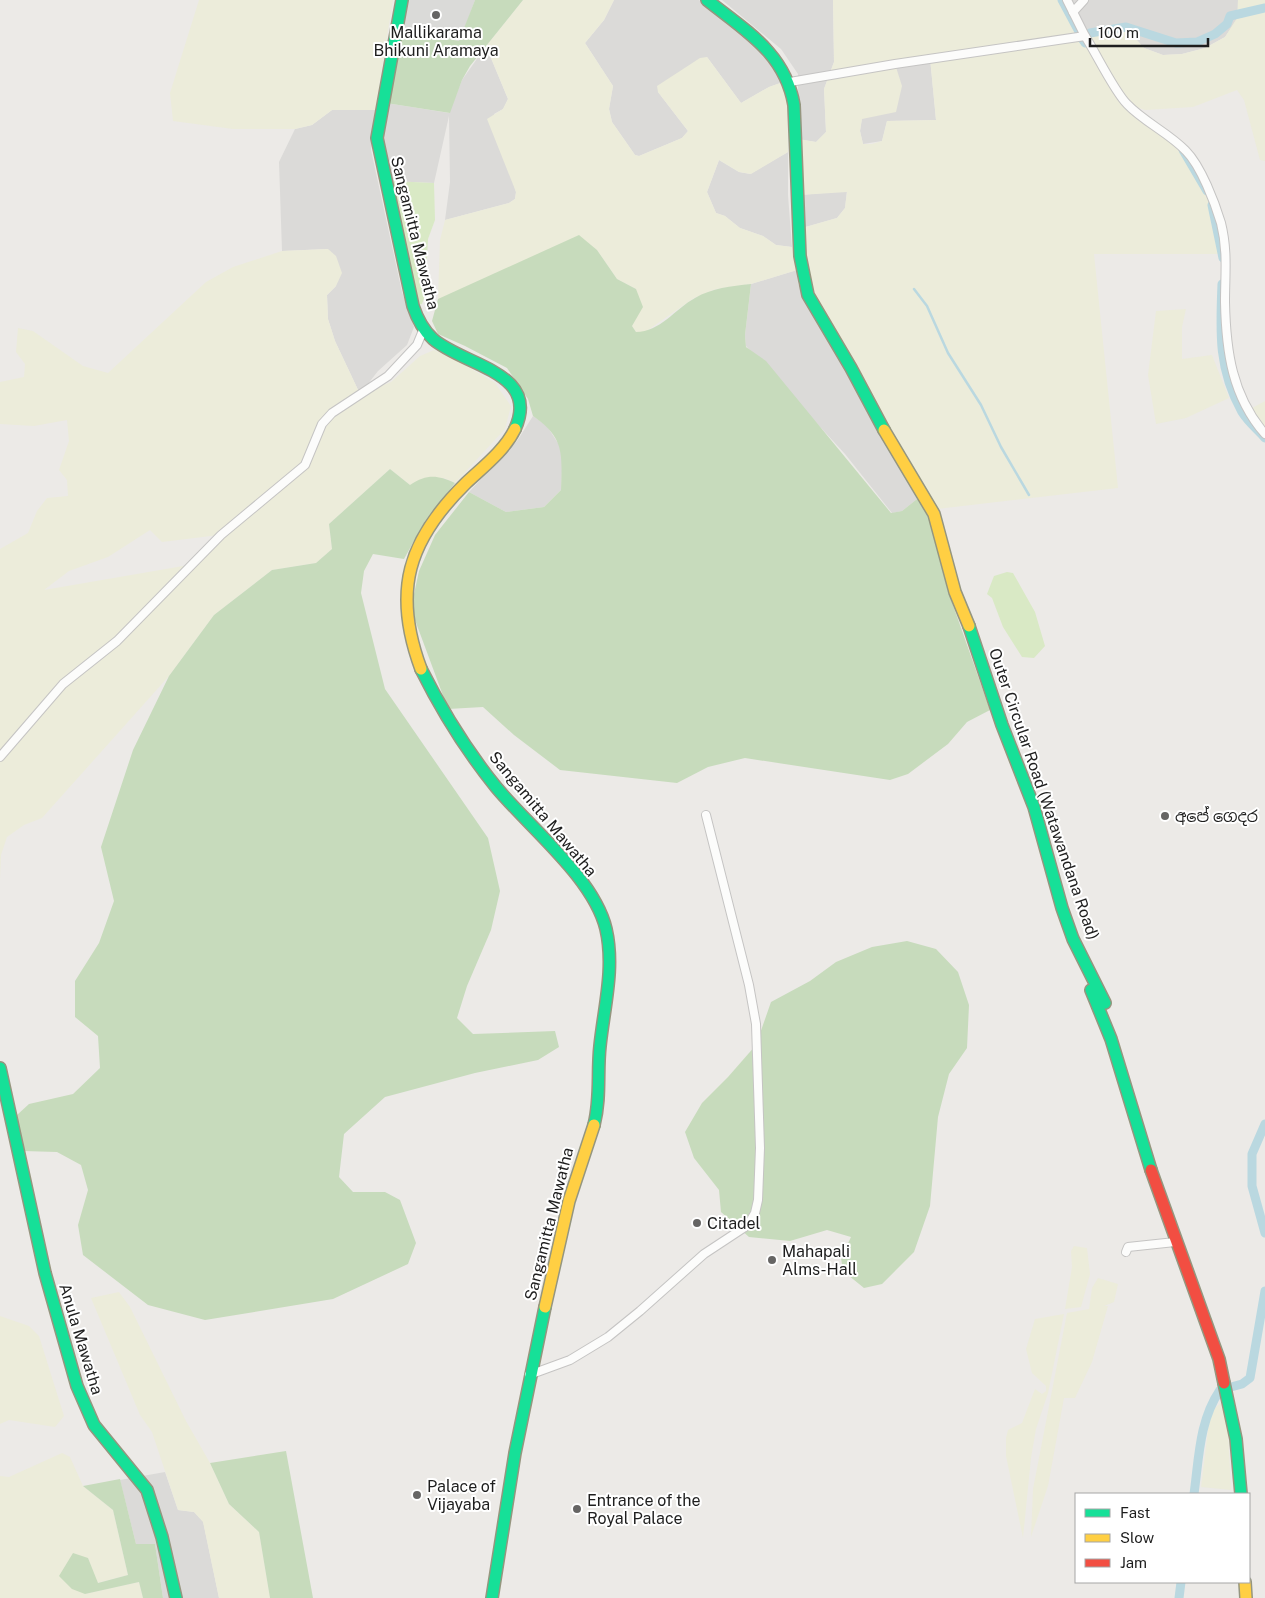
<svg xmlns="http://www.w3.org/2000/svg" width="1265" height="1598" font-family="'Public Sans','Noto Sans Sinhala',sans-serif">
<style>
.residential{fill:#dbdad8}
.religious{fill:#dadad8}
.farmland{fill:#ececda;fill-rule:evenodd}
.grass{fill:#d9e9c5}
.forest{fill:#c7dbbc}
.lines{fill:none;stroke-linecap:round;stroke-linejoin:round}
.stream{stroke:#bad8e0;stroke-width:2.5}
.canal{stroke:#bad8e0;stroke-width:9}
.street-casing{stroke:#c5c4c3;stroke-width:10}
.fast-casing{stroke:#95967f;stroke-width:14}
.slow-casing{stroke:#95967f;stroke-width:14}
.jam-casing{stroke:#95967f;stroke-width:14}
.street{stroke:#fcfcfb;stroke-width:8}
.fast{stroke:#16e098;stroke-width:11}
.slow{stroke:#ffcf43;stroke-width:11}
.jam{stroke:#f24e42;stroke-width:11}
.poi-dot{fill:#666564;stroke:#fff;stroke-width:2}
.labels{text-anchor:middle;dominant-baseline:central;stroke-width:4;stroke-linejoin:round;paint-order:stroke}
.poi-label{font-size:16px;fill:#1e1e1e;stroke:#fff;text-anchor:start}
.street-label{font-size:16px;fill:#1e1e1e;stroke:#fff}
</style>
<rect width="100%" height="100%" fill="#eceae7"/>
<g class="residential">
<polygon points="614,0 699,0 771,58 786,81 769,87 741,103 707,57 658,92 688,131 682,138 639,156 635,155 612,122 609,109 613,86 585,43 604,20"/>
<polygon points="722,0 833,0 834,62 824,89 826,132 816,142 798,139 798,74 781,49"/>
<polygon points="1062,0 1238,0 1238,18 1225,37 1205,48 1182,54 1163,55 1144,48 1128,30 1081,36"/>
<polygon points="486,46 508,99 503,109 494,114 516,192 515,199 509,203 445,220 450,182 449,116 434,183 391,181 383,148 386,103 449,113 462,80"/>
<polygon points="930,58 936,120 887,121 882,141 863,144 860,131 862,118 895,64"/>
<polygon points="332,110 375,110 371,150 402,292 414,327 407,345 378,371 360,394 335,341 328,319 327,295 336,286 327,249 282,251 279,162 295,129 312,125"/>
<polygon points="788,152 788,195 792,247 776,245 763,236 740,228 725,216 716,213 707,192 719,160 739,172 750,174"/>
<polygon points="847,191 845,208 837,218 802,228 800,195"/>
<polygon points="797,270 798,284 814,315 917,499 902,511 892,513 845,454 746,346 745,335 751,284"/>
<polygon points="533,416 547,426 563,451 561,490 544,507 506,512 469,492 517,441"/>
<polygon points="165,1472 178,1510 194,1512 203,1521 219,1598 163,1598 155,1544 136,1544 120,1480"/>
</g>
<polygon class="religious" points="406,0 475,0 460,41 401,30"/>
<g class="farmland">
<polygon points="199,0 393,0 375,110 332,110 312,125 295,129 233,129 173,121 170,93"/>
<polygon points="523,0 614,0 604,20 585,43 613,86 609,109 612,122 635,155 639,156 682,138 688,131 658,92 657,86 700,58 707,57 741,103 769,87 786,81 788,152 751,174 739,172 719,160 707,192 716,213 725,216 740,228 763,236 776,245 792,247 797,270 751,284 716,289 694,298 645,332 636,332 632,326 636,289 617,279 597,250 438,299 440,240 445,220 509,203 515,199 516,192 487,119 503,109 508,99 486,46"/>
<path d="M 833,0 L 1062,0 L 1122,103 L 1183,150 L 1211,199 L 1223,254 L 1094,254 L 1118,488 L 937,509 L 894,440 L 853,361 L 819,304 L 807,269 L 802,228 L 837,218 L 845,208 L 847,192 L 800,195 L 798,139 L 816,142 L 826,132 L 824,89 L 834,62 ZM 930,58 L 936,120 L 887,121 L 882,141 L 872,144 L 863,144 L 860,131 L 862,119 L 896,112 L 902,86 L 895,64 Z"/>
<polygon points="1238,0 1265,0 1265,161 1260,160 1244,100 1237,90 1193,107 1145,110 1126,103 1085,36 1128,30 1144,48 1163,55 1182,54 1205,48 1225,37 1237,18"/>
<path d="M 328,249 L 336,256 L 342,273 L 336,286 L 327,295 L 328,319 L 335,341 L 360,394 L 391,382 L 420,356 L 434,350 L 458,361 L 495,383 L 511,406 L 505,429 L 455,483 L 444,478 L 410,485 L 390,469 L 329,524 L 332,549 L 316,563 L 272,570 L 214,615 L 169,676 L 42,818 L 24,825 L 7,837 L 1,855 L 0,881 L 0,549 L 28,533 L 37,511 L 47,498 L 68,496 L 67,480 L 59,470 L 69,441 L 67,420 L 34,426 L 0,424 L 0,382 L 24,377 L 25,364 L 16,352 L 18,328 L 33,331 L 83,366 L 108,373 L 206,282 L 233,267 L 282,251 ZM 150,530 L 162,542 L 219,535 L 189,565 L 44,590 L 69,571 L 108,557 Z"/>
<polygon points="1186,309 1182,327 1182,359 1212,355 1229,398 1186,418 1156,424 1148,375 1156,311"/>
<polygon points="1265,401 1265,438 1243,413"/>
<polygon points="1074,1246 1087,1248 1090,1274 1081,1307 1065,1309 1072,1267 1071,1251"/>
<polygon points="1098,1278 1118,1284 1114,1302 1104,1306 1108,1306 1092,1362 1075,1398 1064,1398 1048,1486 1031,1537 1033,1489 1067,1313 1089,1309 1092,1288"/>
<polygon points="119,1292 130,1307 186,1421 210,1463 229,1504 259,1532 270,1598 219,1598 203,1522 194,1512 178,1510 152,1432 140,1415 91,1298"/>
<polygon points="1064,1314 1048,1393 1036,1429 1031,1458 1023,1538 1006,1456 1006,1438 1008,1430 1022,1423 1035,1389 1042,1394 1046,1391 1046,1386 1032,1373 1026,1349 1035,1319"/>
<polygon points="0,1316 29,1326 39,1336 64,1416 55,1427 9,1420 0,1424"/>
<polygon points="1222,1402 1228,1431 1231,1490 1201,1487 1209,1422 1213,1410"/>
<polygon points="62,1453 70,1457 83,1486 113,1510 128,1575 97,1583 88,1558 85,1594 139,1582 143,1598 0,1598 0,1476 9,1477"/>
</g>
<g class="grass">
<polygon points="391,181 434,183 435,220 428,239 425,295 422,304 418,305"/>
<polygon points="1007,572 1013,573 1035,612 1045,646 1034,658 1022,657 1003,627 992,598 987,594 994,576"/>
</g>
<g class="forest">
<polygon points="475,0 523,0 470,66 462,80 450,113 386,103 401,30 459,41"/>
<path d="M 579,235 L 597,250 L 617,279 L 636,289 L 643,307 L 632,326 L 636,332 C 660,332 675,309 695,298 C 712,288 731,286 751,284 L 745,335 L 746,347 L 766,361 L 891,513 L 902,511 L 917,499 L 929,514 L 948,591 L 990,710 L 967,722 L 948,744 L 908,774 L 890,780 L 745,758 L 708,767 L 677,783 L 560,770 L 514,735 L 483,707 L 448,709 L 415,620 L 412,603 L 419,571 L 435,535 L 469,492 L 506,512 L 544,507 L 561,490 C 562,454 565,438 533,416 L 528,399 L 507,368 L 465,346 L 438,334 L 432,321 L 438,299 Z"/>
<path d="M 390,469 L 410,485 C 427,474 437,475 455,483 L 425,521 L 404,559 L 373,554 L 364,571 L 361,593 L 385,689 L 488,838 L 500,891 L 491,930 L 467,986 L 457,1018 L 473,1034 L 555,1031 L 559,1047 L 538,1060 L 475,1073 L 385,1097 L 344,1134 L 339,1177 L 353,1192 L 385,1192 L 400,1200 L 416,1243 L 408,1264 L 333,1299 L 205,1320 L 148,1305 L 83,1255 L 78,1225 L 88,1190 L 81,1165 L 57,1152 L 23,1151 L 17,1115 L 29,1104 L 73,1094 L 100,1068 L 98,1036 L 75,1017 L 75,981 L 99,943 L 114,901 L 101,847 L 133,750 L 169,676 L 214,615 L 272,570 L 316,563 L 332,549 L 329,524 Z"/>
<polygon points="907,941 936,949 958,972 969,1005 967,1048 949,1074 938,1117 930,1206 914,1252 882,1284 864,1288 843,1271 841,1258 851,1237 827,1230 790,1241 749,1237 721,1212 719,1190 694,1158 685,1132 702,1103 728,1077 756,1045 771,1002 810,981 836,962 872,947"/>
<polygon points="286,1451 313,1598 270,1598 259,1532 229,1504 210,1463"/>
<polygon points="120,1479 136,1544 155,1544 163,1598 143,1598 139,1582 85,1594 72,1589 59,1576 73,1553 88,1558 98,1583 128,1575 113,1510 83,1486"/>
</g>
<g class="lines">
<polyline class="stream" points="914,289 927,306 948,353 981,405 1001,447 1029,495"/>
<g class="canal">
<polyline points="1062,0 1085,43"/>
<polyline points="1083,40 1090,33 1126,27 1176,43 1197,42 1215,34 1227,24 1230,16 1265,8"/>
<polyline points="1183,150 1207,191"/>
<polyline points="1212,205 1223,258"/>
<path d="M 1222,284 C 1220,332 1218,369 1242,412 C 1248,422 1258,430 1265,438"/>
<polyline points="1265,1124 1252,1154 1252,1186 1265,1233"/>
<path d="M 1194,1494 C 1199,1458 1199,1421 1220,1390 L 1242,1384 L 1250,1378 L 1265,1291"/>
<polyline points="1179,1598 1181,1582"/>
</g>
<g class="street-casing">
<g id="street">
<polyline points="1067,0 1085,36"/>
<polyline points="1073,12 1084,0"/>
<path d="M 790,82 L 895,64 L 1085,36 C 1096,53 1114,91 1127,104 C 1144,122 1169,133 1186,151 C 1201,166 1215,203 1221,223 C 1228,251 1225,274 1225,302 C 1226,351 1232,396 1265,434"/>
<polyline points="0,757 63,684 117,641 221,535 305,465 322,424 332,413 388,376 417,345 424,328"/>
<polyline points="1126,1252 1128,1247 1175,1242"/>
<polyline points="529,1375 570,1360 608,1337 640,1311 704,1254 748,1225 755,1213 758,1200 760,1148 756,1024 749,985 706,815"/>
</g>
</g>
<g class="fast-casing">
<g id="fast">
<path d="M 402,0 L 377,138 L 413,306 C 417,318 423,330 433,339 C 464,366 541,372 515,429"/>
<path d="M 707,0 C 746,31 785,53 794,105 L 800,256 L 808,295 L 851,368 L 884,430"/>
<polyline points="969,626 1002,725 1034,807 1062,908 1073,939 1105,1003 1091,990 1111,1039 1151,1170"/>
<path d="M 421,669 C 442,711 466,750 496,787 C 529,827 594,878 606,929 C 615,968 604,1007 600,1046 C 597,1072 601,1098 594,1125"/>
<polyline points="0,1068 45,1273 77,1386 94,1425 147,1490 162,1537 176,1598"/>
<polyline points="1224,1383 1236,1439 1241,1494"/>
<polyline points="492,1598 515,1453 545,1307"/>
</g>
</g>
<g class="slow-casing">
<g id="slow">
<polyline points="884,430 934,514 955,592 969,626"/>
<path d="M 421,669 C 392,591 408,540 466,483 C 483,467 505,450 515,429"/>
<polyline points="545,1307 569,1201 594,1125"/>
<polyline points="1245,1582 1246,1598"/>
</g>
</g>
<g class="jam-casing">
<polyline id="jam" points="1151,1170 1219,1359 1224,1383"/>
</g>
<use href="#street" class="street"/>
<use href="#fast" class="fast"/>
<use href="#slow" class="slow"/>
<use href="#jam" class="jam"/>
</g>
<g class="poi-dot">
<circle cx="436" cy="15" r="5"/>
<circle cx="1165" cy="816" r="5"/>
<circle cx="697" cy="1223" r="5"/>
<circle cx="772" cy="1260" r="5"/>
<circle cx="417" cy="1495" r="5"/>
<circle cx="577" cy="1509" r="5"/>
</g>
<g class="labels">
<g class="poi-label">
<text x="436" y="32" text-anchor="middle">Mallikarama<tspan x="436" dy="18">Bhikuni Aramaya</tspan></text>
<text x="1175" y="816">අපේ ගෙදර</text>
<text x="707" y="1223">Citadel</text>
<text x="782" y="1251">Mahapali<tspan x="782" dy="18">Alms-Hall</tspan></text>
<text x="427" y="1486">Palace of<tspan x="427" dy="18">Vijayaba</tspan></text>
<text x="587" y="1500">Entrance of the<tspan x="587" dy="18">Royal Palace</tspan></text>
</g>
<g class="street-label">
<text transform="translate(415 233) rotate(76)">Sangamitta Mawatha</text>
<text transform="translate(1044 794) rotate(71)">Outer Circular Road (Watawandana Road)</text>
<text transform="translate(543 814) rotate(50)">Sangamitta Mawatha</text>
<text transform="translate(549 1224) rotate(-76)">Sangamitta Mawatha</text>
<text transform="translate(81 1339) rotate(73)">Anula Mawatha</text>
</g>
</g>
<rect x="1075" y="1493" width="175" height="90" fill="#ffffff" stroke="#a5a5a5"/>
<rect x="1085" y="1509" width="25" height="8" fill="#16e098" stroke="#a5a5a5"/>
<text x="1120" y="1518" font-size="15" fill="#1e1e1e">Fast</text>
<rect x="1085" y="1534" width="25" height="8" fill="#ffcf43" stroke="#a5a5a5"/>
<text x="1120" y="1543" font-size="15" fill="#1e1e1e">Slow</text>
<rect x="1085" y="1559" width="25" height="8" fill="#f24e42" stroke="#a5a5a5"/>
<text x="1120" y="1568" font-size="15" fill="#1e1e1e">Jam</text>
<path d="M1090 38v8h118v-8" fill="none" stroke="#1e1e1e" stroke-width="2.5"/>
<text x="1098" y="38" font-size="15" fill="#1e1e1e" stroke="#ffffff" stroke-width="4" paint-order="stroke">100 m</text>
</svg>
